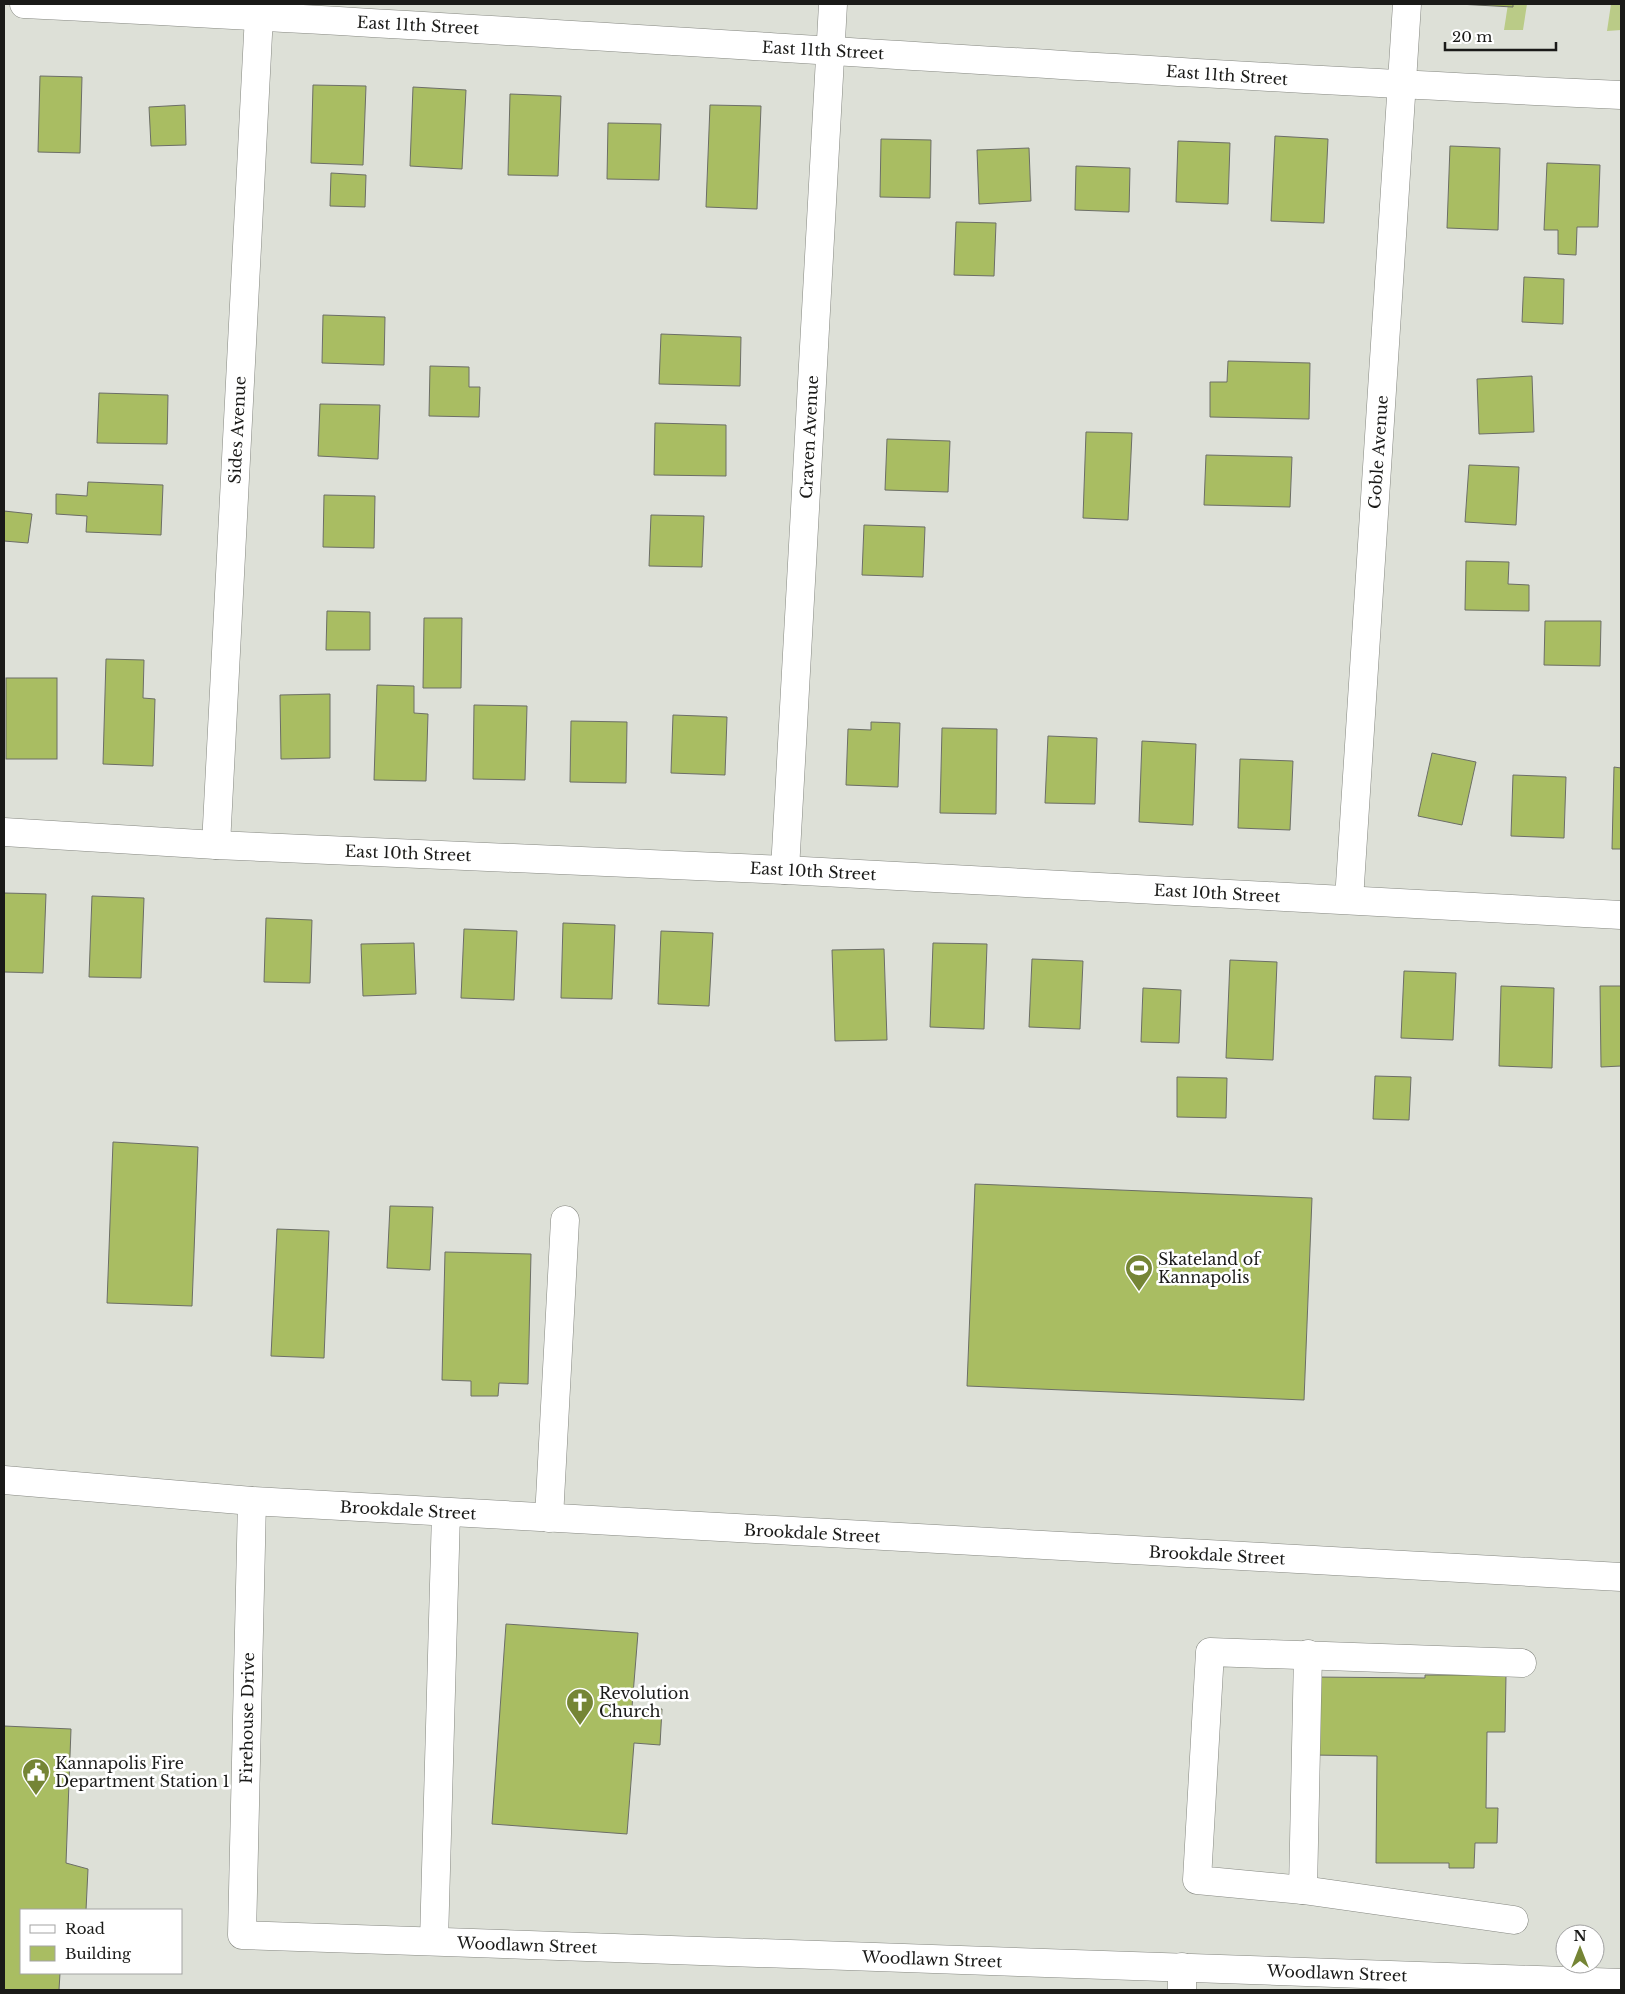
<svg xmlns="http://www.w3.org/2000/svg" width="1625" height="1994" font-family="'Libre Baskerville',serif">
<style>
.green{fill:#bacb87}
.building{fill:#a9bd62;stroke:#6c6e67}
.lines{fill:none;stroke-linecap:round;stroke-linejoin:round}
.minor-casing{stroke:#858780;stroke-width:29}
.minor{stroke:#fff;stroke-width:28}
.labels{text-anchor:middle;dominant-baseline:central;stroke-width:5;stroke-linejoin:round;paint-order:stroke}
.street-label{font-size:16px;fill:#1a1a18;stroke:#fff}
.poi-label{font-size:16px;fill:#1a1a18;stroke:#fff;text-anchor:start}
</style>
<rect width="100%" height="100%" fill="#dde0d7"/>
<g class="green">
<polygon points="1508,4 1527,4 1523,30 1504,30"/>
<polygon points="1611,4 1621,4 1621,30 1607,31"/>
</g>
<g class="building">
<polygon points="1458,4 1513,4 1513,7"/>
<polygon points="40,76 82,77 80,153 38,152"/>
<polygon points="313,85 366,86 363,165 311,163"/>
<polygon points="413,87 466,90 462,169 410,166"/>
<polygon points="510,94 561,96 558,176 508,175"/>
<polygon points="185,105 186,145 151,146 149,107"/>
<polygon points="710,105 761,106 757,209 706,207"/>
<polygon points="608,123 661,124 659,180 607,179"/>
<polygon points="1275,136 1328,139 1324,223 1271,221"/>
<polygon points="881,139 931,140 930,198 880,197"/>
<polygon points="1178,141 1230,143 1228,204 1176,202"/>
<polygon points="1450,146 1500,148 1498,230 1447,228"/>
<polygon points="1029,148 1031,201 979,204 977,150"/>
<polygon points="1547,163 1600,165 1598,227 1577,227 1576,255 1558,254 1558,230 1544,230"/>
<polygon points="1076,166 1130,168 1129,212 1075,210"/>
<polygon points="331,173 366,175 365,207 330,206"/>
<polygon points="956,222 996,223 994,276 954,275"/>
<polygon points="1524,277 1564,279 1563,324 1522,322"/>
<polygon points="323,315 385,317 384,365 322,363"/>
<polygon points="661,334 741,337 740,386 659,384"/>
<polygon points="1228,361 1310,363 1309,419 1210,417 1210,382 1227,382"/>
<polygon points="430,366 469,367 469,387 480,387 479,417 429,416"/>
<polygon points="1532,376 1534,432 1479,434 1477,379"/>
<polygon points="99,393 168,395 167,444 97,443"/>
<polygon points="320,404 380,405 378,459 318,456"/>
<polygon points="655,423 726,425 726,476 654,475"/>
<polygon points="1086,432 1132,433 1128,520 1083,518"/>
<polygon points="887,439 950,441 948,492 885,490"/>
<polygon points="1206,455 1292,457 1290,507 1204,505"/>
<polygon points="1469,465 1519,467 1516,525 1465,522"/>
<polygon points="88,482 163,485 161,535 86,532 87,516 56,514 56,494 87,496"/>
<polygon points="324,495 375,496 374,548 323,547"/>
<polygon points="4,511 32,514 28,543 4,541"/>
<polygon points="651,515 704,516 702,567 649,566"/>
<polygon points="864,525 925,527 923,577 862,575"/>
<polygon points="1466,561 1509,562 1508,584 1529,585 1529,611 1465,610"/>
<polygon points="327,611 370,612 370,650 326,650"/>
<polygon points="424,618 462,618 461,688 423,688"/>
<polygon points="1545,621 1601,621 1600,666 1544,665"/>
<polygon points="106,659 144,660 143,698 155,699 153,766 103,764"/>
<rect x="6" y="678" width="51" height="81"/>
<polygon points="377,685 414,686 414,713 428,714 426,781 374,780"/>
<polygon points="330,694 330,758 281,759 280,695"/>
<polygon points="474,705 527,706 525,780 473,779"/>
<polygon points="673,715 727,717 725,775 671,773"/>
<polygon points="571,721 627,722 626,783 570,782"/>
<polygon points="871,722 900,723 898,787 846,785 848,729 871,730"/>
<polygon points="942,728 997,729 996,814 940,813"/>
<polygon points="1048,736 1097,738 1095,804 1045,803"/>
<polygon points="1142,741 1196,744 1193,825 1139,822"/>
<polygon points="1432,753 1476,762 1462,825 1418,816"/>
<polygon points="1240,759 1293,761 1290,830 1238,828"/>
<polygon points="1614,767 1621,768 1621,849 1612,849"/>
<polygon points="1513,775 1566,777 1564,838 1511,836"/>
<polygon points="4,893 46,894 43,973 4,972"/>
<polygon points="92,896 144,898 141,978 89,977"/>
<polygon points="266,918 312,920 310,983 264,982"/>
<polygon points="563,923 615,925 612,999 561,998"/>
<polygon points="464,929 517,931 514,1000 461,998"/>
<polygon points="661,931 713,933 709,1006 658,1004"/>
<polygon points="414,943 416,994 363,996 361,944"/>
<polygon points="933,943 987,944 984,1029 930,1027"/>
<polygon points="884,949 887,1040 835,1041 832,950"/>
<polygon points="1032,959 1083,961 1080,1029 1029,1027"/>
<polygon points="1230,960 1277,962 1273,1060 1226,1058"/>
<polygon points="1404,971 1456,973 1453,1040 1401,1038"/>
<polygon points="1501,986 1554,988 1552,1068 1499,1066"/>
<polygon points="1600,986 1621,986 1621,1066 1601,1067"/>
<polygon points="1143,988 1181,990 1179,1043 1141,1042"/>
<polygon points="1375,1076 1411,1077 1409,1120 1373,1119"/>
<polygon points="1177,1077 1227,1078 1226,1118 1177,1117"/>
<polygon points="113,1142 198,1147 192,1306 107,1303"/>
<polygon points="975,1184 1312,1198 1304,1400 967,1386"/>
<polygon points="390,1206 433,1207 430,1270 387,1268"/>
<polygon points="277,1229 329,1231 324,1358 271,1356"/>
<polygon points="445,1252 531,1254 528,1384 499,1383 498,1396 471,1396 471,1381 442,1380"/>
<polygon points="506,1624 638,1633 632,1707 662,1709 660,1745 634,1743 627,1834 492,1824"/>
<polygon points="1425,1675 1506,1675 1505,1732 1487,1732 1486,1808 1498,1808 1497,1843 1475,1843 1474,1868 1449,1868 1449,1863 1376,1863 1377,1756 1312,1755 1313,1677 1425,1678"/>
<polygon points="4,1726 71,1729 66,1863 88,1869 86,1910 21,1910 21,1973 60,1973 59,1990 4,1990"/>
</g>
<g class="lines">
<g class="minor-casing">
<g id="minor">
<path d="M 24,4 C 557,30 1088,71 1621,95"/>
<polyline points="4,832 216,845 785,870 1621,915"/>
<polyline points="216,845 259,15"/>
<polyline points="785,870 833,4"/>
<polyline points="1349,900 1407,4"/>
<polyline points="4,1480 252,1501 1621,1577"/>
<polyline points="252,1501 242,1935 1621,1983"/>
<polyline points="549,1518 565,1220"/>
<polyline points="1303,1890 1308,1654"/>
<polyline points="1514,1920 1303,1890 1197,1880 1210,1652 1522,1663"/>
<polyline points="434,1941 446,1513"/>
<polyline points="1182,1990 1182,1967"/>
</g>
</g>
<use href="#minor" class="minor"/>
</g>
<defs>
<g id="stadium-pin" transform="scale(1.4375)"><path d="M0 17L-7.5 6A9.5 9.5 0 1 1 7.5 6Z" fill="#758535" stroke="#fff"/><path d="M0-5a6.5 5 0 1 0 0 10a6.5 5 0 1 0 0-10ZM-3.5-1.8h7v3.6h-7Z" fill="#fff"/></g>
<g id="church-pin" transform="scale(1.4375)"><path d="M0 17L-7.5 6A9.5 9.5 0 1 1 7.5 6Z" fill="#758535" stroke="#fff"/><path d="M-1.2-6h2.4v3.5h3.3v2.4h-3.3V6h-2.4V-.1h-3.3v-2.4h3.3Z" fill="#fff"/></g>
<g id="civic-pin" transform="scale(1.4375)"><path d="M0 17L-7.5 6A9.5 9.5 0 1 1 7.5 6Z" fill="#758535" stroke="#fff"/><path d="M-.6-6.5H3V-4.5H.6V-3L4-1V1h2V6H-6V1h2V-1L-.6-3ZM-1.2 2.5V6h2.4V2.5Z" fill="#fff"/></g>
</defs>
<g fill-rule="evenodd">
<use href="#stadium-pin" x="1139" y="1268"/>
<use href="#church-pin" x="580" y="1702"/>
<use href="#civic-pin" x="36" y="1772"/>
</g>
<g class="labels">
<g class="street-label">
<text transform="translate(418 25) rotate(3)">East 11th Street</text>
<text transform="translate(823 50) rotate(3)">East 11th Street</text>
<text transform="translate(1227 75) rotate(4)">East 11th Street</text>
<text transform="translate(237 430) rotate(-87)">Sides Avenue</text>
<text transform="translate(809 437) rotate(-87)">Craven Avenue</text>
<text transform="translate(1378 452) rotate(-86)">Goble Avenue</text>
<text transform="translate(408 853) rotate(2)">East 10th Street</text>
<text transform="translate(813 871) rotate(3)">East 10th Street</text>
<text transform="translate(1217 893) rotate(3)">East 10th Street</text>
<text transform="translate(408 1510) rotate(3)">Brookdale Street</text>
<text transform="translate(812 1533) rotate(3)">Brookdale Street</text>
<text transform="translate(1217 1555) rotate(3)">Brookdale Street</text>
<text transform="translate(247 1718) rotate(-89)">Firehouse Drive</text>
<text transform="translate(527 1945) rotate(2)">Woodlawn Street</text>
<text transform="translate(932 1959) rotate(2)">Woodlawn Street</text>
<text transform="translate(1337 1973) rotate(2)">Woodlawn Street</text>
</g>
<g class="poi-label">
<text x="1158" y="1259">Skateland of<tspan x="1158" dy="18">Kannapolis</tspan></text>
<text x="599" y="1693">Revolution<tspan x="599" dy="18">Church</tspan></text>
<text x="55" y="1763">Kannapolis Fire<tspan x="55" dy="18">Department Station 1</tspan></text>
</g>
</g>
<rect width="1625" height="1994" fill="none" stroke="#1a1a18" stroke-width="10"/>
<rect x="20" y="1909" width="162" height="65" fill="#ffffff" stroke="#a3a3a3"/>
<rect x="30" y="1925" width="25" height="8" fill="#ffffff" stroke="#a3a3a3"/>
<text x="65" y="1934" font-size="15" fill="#1a1a18">Road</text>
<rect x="30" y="1946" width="25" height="15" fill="#a9bd62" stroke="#a3a3a3"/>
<text x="65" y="1959" font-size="15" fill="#1a1a18">Building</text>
<g transform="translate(1580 1949)"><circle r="24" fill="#ffffff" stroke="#a3a3a3"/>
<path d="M0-4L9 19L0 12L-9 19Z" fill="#758535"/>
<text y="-8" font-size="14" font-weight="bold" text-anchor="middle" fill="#1a1a18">N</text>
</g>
<path d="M1445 42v8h111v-8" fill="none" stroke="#1a1a18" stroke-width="2.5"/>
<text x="1452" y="42" font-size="15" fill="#1a1a18" stroke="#ffffff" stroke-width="4" paint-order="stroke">20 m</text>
</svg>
